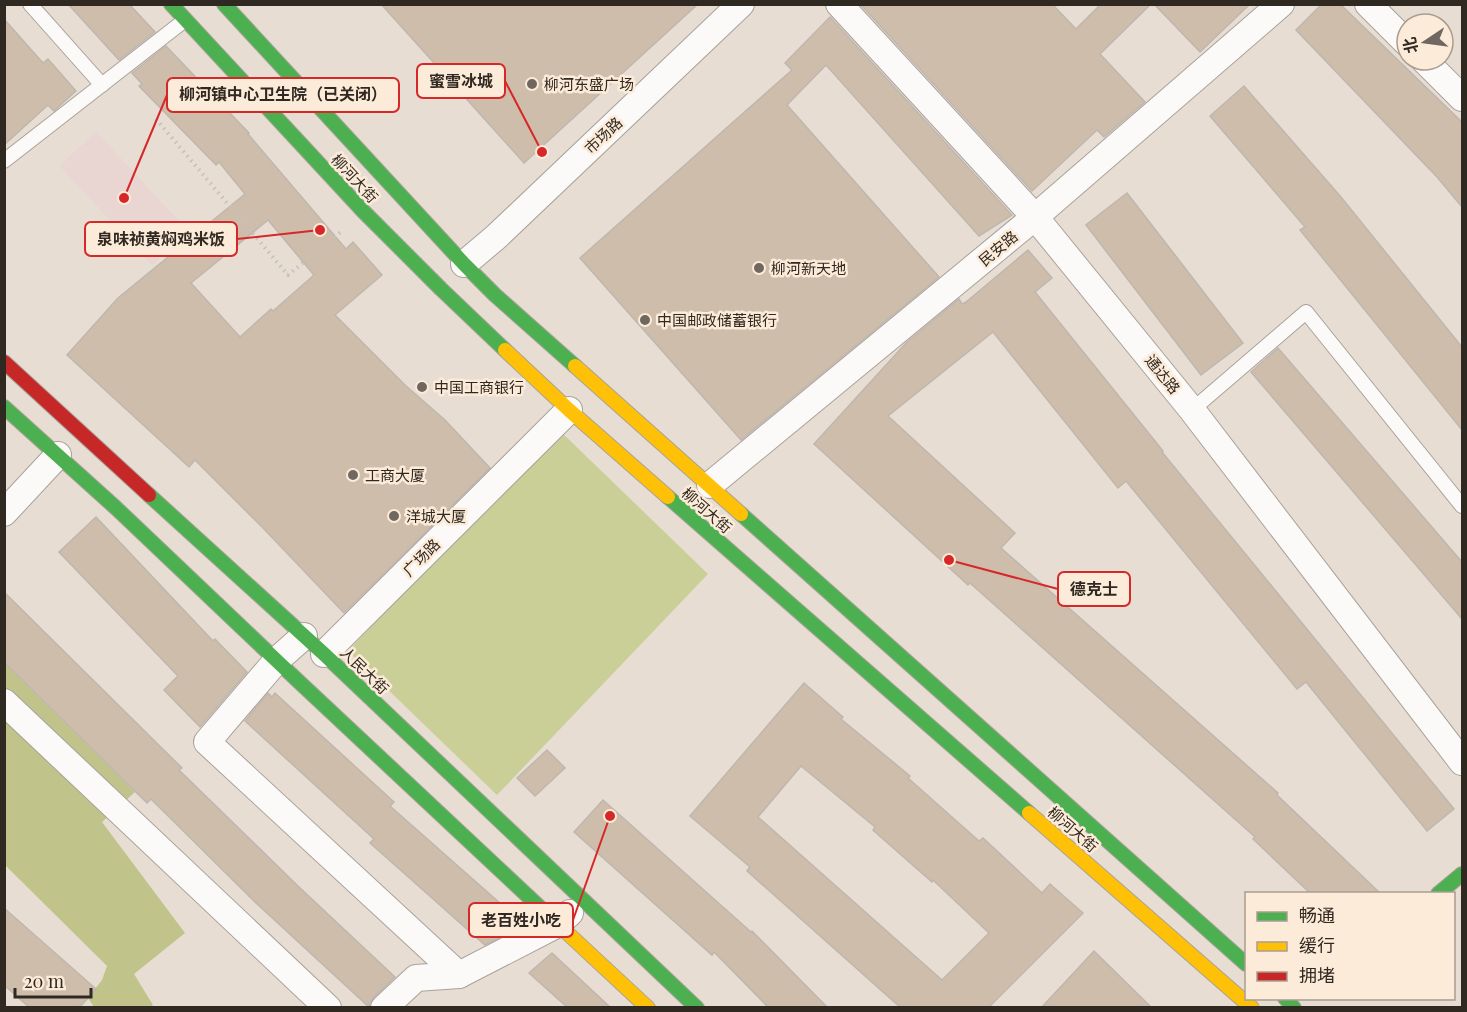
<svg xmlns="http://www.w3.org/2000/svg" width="1467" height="1012" font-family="'Playfair Display','Noto Sans SC',serif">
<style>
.medical{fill:#e9d5d1}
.green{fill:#cace97}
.forest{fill:#c0c48b}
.building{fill:#cebdaa;stroke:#bfb7af;stroke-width:1.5;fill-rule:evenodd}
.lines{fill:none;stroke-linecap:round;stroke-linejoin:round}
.lane-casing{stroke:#a9a29a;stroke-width:16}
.street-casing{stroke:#a9a29a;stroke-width:28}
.fast-casing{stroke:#a9a29a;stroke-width:16}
.slow-casing{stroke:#a9a29a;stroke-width:16}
.jam-casing{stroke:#a9a29a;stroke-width:16}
.path{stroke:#c4c0bd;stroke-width:4;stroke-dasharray:1.5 4.5;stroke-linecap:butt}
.lane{stroke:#fbfaf8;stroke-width:14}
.street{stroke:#fbfaf8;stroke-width:26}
.fast{stroke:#4caf50;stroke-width:14}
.slow{stroke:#ffc107;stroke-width:14}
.jam{stroke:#c62828;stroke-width:14}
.poi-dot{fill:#706860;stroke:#fcebd8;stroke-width:2}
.labels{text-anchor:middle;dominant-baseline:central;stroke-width:5;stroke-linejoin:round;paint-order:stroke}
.poi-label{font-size:15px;fill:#302922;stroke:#fcebd8;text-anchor:start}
.street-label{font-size:15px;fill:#302922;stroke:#fcebd8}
.leader{fill:none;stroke:#d62828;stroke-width:2}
.callout-dot{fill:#d62828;stroke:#fcebd8;stroke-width:2}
.callout{fill:#fcebd8;stroke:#d62828;stroke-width:2}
.callout-label{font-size:16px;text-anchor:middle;font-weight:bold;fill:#302922}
</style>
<rect width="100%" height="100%" fill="#e7ddd3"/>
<polygon class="medical" points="96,132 188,231 152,265 60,166"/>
<polygon class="green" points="559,430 708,574 497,795 348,651"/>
<polygon class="forest" points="4,662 135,792 102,822 185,933 134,974 153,1005 147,1008 94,1007 88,998 102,980 107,966 5,865"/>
<g class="building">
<polygon points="68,4 129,4 155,32 119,60"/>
<polygon points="381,4 698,4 524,163"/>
<polygon points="860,4 1052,4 1076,29 1101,4 1151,4 1100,54 1145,102 1104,137 1097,130 1032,191"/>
<polygon points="1154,4 1250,4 1200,52"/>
<polygon points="1322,4 1340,4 1462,122 1462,207 1437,177 1296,30"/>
<polygon points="830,17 1012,215 979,236 826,65 787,105 939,277 741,440 580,258 792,70 785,63"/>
<polygon points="4,19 43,63 48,59 76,91 54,111 48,105 4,145"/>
<path d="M 166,46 L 249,133 L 248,134 L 346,249 L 353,242 L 382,275 L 335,315 L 406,386 L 445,420 L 490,468 L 344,613 L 264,529 L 195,460 L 189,467 L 67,355 L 118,298 L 245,194 L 219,162 L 216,165 L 139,86 L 142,84 L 132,73 ZM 268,220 L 314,275 L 273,311 L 271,309 L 240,337 L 191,283 Z"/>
<polygon points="1244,86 1341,197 1462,347 1462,430 1300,230 1305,227 1210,116"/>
<polygon points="1127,193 1243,343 1201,375 1086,225"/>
<polygon points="1028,250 1052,278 1035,292 1163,451 1162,452 1454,809 1427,831 1306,682 1297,689 1126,481 1118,488 993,332 888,416 1015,533 1001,548 1278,793 1277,795 1381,894 1311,894 1253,839 1255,837 970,583 968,585 814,444 906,343 959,299 962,304 966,302"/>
<polygon points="1278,348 1462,562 1462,619 1251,372"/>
<polygon points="96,517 213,641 215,639 247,672 200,727 164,690 178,676 59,552"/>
<polygon points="4,592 182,768 179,770 299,887 395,977 374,997 370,1003 369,1007 256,903 151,799 147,803 4,662"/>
<path d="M 804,683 L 843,717 L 841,719 L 910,776 L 908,778 L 979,841 L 983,838 L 1042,893 L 1050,884 L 1083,913 L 988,1008 L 901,1008 L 747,871 L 750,867 L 690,816 ZM 801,766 L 875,827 L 873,830 L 932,882 L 933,880 L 989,933 L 942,980 L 758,817 Z"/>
<polygon points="268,693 272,697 275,693 394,802 390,806 519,920 507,934 485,945 370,843 374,839 245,721"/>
<polygon points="547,750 565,768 535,796 517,778"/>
<polygon points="603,800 751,932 752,931 828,1008 769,1008 714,952 712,955 574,832"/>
<polygon points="4,908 96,989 79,1008 30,1008 4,985"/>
<polygon points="1094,951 1152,1008 1041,1008"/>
<polygon points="552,953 611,1008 568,1008 529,973"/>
</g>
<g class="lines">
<g class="lane-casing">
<g id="lane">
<polyline points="30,4 102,85"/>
<polyline points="4,161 185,20"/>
<polyline points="1192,410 1306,312 1462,506"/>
</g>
</g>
<g class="street-casing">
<g id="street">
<polyline points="839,4 1035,217 1192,410 1462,762"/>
<polyline points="1368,4 1407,43"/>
<polyline points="1424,60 1462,98"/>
<polyline points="464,264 496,237 741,4"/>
<polyline points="710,485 1035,217 1281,4"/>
<polyline points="4,513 58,455"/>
<polyline points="304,636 277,660 207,742 459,975"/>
<polyline points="324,654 569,410"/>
<polyline points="4,702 328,1008"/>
<polyline points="384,1008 416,978 459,975 558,924 570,913"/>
</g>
</g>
<g class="fast-casing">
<g id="fast">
<polyline points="171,4 363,211 441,289 505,350"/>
<polyline points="224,4 464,264 495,295 575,366"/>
<polyline points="4,407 116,508 296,679 563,929"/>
<polyline points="149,495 324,654 697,1008"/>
<polyline points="668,497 1029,813"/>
<polyline points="741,514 1246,964"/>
<polyline points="1438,894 1462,874"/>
<polyline points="1285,998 1294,1008"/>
</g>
</g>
<g class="slow-casing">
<g id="slow">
<polyline points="505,350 569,410 668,497"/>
<polyline points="575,366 741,514"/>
<polyline points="1029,813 1252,1008"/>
<polyline points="563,929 648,1008"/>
</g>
</g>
<g class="jam-casing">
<polyline id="jam" points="4,362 149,495"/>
</g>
<polyline class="path" points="156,119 288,275 343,230"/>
<use href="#lane" class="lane"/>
<use href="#street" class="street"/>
<use href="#fast" class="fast"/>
<use href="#slow" class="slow"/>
<use href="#jam" class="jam"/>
</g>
<g class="poi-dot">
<circle cx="532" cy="84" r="6"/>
<circle cx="759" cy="268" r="6"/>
<circle cx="645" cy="320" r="6"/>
<circle cx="422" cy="387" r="6"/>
<circle cx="353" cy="475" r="6"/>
<circle cx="394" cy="516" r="6"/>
</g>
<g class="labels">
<g class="poi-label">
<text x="544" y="84">柳河东盛广场</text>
<text x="771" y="268">柳河新天地</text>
<text x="657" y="320">中国邮政储蓄银行</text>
<text x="434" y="387">中国工商银行</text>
<text x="365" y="475">工商大厦</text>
<text x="406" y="516">洋城大厦</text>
</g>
<g class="street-label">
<text transform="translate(603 135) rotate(-43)">市场路</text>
<text transform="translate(355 178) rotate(47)">柳河大街</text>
<text transform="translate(998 248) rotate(-40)">民安路</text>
<text transform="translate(1163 374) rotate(51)">通达路</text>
<text transform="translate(707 510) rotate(41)">柳河大街</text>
<text transform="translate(421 557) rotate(-45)">广场路</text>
<text transform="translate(365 670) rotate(44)">人民大街</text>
<text transform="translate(1073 829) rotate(41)">柳河大街</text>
</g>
</g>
<path class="leader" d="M542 152L505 81M124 198L167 95M320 230L237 239M949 560L1058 589M610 816L573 920"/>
<g class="callout-dot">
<circle cx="542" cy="152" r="6"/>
<circle cx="124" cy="198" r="6"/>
<circle cx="320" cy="230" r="6"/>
<circle cx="949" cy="560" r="6"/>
<circle cx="610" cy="816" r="6"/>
</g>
<g class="callout">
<rect x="417" y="64" width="88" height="34" rx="6"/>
<rect x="167" y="78" width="232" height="34" rx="6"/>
<rect x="85" y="222" width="152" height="34" rx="6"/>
<rect x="1058" y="572" width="72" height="34" rx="6"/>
<rect x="469" y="903" width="104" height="34" rx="6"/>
</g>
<g class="callout-label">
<text x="461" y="87">蜜雪冰城</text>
<text x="283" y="100">柳河镇中心卫生院（已关闭）</text>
<text x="161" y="245">泉味祯黄焖鸡米饭</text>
<text x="1094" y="595">德克士</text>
<text x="521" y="926">老百姓小吃</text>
</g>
<rect width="1467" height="1012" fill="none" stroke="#302922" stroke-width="12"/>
<rect x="1245" y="892" width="210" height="108" fill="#fcebd8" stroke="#aa9d8f" stroke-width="1.5"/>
<rect x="1257" y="912" width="30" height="9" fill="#4caf50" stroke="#aa9d8f" stroke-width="1.5"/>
<text x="1299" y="922" font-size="18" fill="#302922">畅通</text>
<rect x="1257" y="942" width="30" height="9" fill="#ffc107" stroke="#aa9d8f" stroke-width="1.5"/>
<text x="1299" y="952" font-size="18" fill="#302922">缓行</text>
<rect x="1257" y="972" width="30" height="9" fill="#c62828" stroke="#aa9d8f" stroke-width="1.5"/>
<text x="1299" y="982" font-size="18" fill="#302922">拥堵</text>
<g transform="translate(1425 42) rotate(257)"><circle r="28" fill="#fcebd8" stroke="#aa9d8f" stroke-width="1.5"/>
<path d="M0-4.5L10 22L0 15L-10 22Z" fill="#706860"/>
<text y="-9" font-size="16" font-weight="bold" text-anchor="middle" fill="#302922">北</text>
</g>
<path d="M15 988v9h76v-9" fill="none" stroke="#302922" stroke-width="3"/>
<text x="24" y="988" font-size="18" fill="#302922" stroke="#fcebd8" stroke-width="4.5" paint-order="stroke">20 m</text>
</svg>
